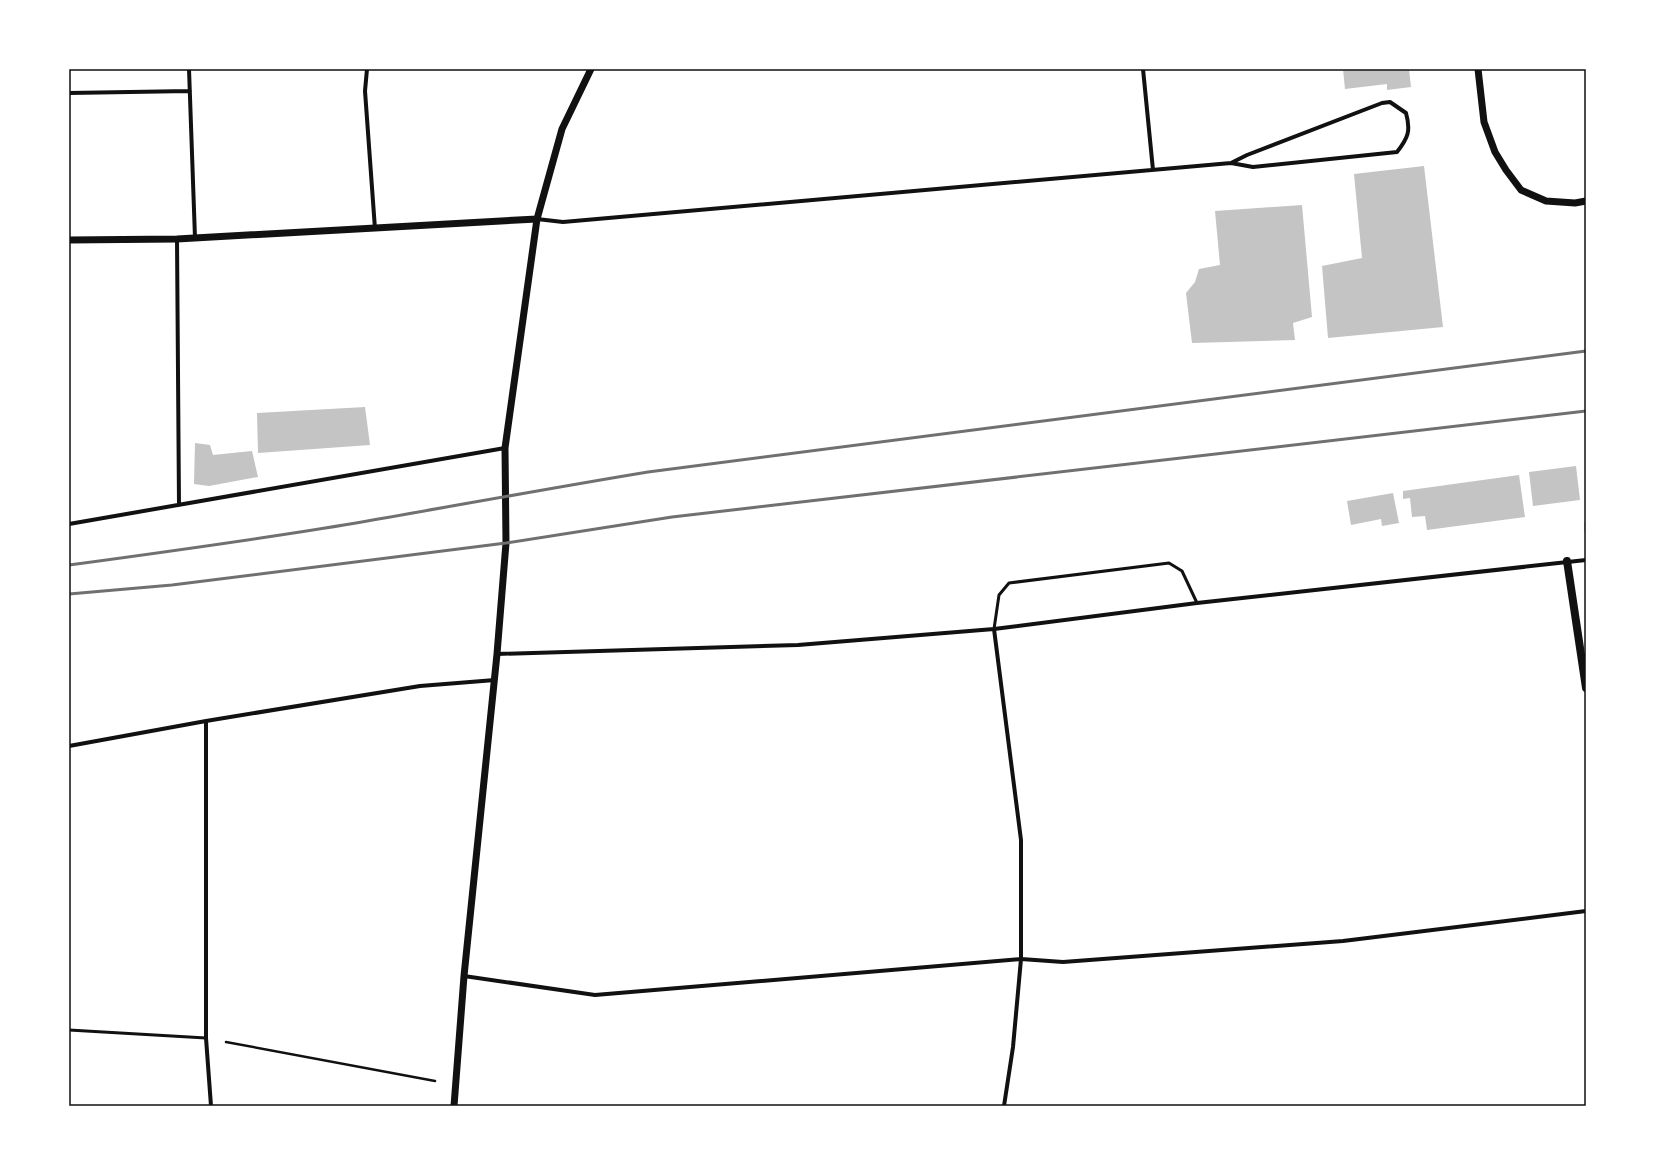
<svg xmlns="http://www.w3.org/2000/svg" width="1655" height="1175" font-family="'Varela Round',sans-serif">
<rect width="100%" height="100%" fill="#fff"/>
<!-- building -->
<path fill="#c4c4c4" d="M 1343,69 L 1409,69 L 1411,87 L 1387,90 L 1387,84 L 1345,89 Z
M 1424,166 L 1443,327 L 1328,338 L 1322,266 L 1362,258 L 1354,174 Z
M 1302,205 L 1312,317 L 1293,323 L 1295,340 L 1192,343 L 1186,293 L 1195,282 L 1199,269 L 1220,265 L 1215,211 Z
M 365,407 L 370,445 L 258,453 L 257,413 Z
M 195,443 L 210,445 L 213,455 L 252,451 L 258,477 L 209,486 L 194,484 Z
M 1576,466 L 1580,500 L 1533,506 L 1529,472 Z
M 1519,475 L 1525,517 L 1427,530 L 1425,516 L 1412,517 L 1410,498 L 1403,499 L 1403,491 Z
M 1393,493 L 1399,523 L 1382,526 L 1381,519 L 1351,525 L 1347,501 Z"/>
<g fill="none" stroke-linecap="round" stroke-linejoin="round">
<!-- path -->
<path stroke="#111" stroke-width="2.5" d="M 1586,522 L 1586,531
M 226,1042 L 435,1081"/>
<!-- service -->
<path stroke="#111" stroke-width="3" d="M 994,629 L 999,595 L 1009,583 L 1169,563 L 1182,571 L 1197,603
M 69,1030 L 206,1038"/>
<!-- minor -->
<path stroke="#111" stroke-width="4" d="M 189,69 L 195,238
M 367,69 L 365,91 L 375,229
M 1143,69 L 1153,170
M 69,93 L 190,91
M 537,219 L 563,222 L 1231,163 L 1253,167 L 1397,152 C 1408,138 1411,131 1406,113 L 1390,102 L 1382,103 L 1247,155 L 1231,163
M 177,239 L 179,505
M 69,524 L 505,448
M 994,629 L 1021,840 L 1021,959 L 1013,1047 L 1004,1106
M 497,654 L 798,645 L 994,629 L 1197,603 L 1586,560
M 206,721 L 206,1038 L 211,1106
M 69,746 L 206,721 L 420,686 L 495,680
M 464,976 L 595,995 L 1021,959 L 1063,962 L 1343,941 L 1586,911"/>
<!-- tertiary -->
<path stroke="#111" stroke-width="7" d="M 1478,69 L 1484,122 L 1495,152 L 1506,170 L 1521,190 L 1546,201 L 1575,203 L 1586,201
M 69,240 L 177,239 L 537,219
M 454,1106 L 464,976 L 497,654 L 506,543 L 505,448 L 537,219 L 562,129 L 591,69"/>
<!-- secondary -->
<path stroke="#111" stroke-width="8" d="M 1567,561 L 1586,688"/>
<!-- rail -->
<path stroke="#707070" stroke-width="3" d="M 69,565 C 165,552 261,539 356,523 C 454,506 551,488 648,472 L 1586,351
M 69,594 L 172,585 L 506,543 L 672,517 L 1586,411"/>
</g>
<!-- border -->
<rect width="1655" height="1175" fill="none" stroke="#ffffff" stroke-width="140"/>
<rect x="70" y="70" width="1515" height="1035" fill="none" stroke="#111" stroke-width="1.5"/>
</svg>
